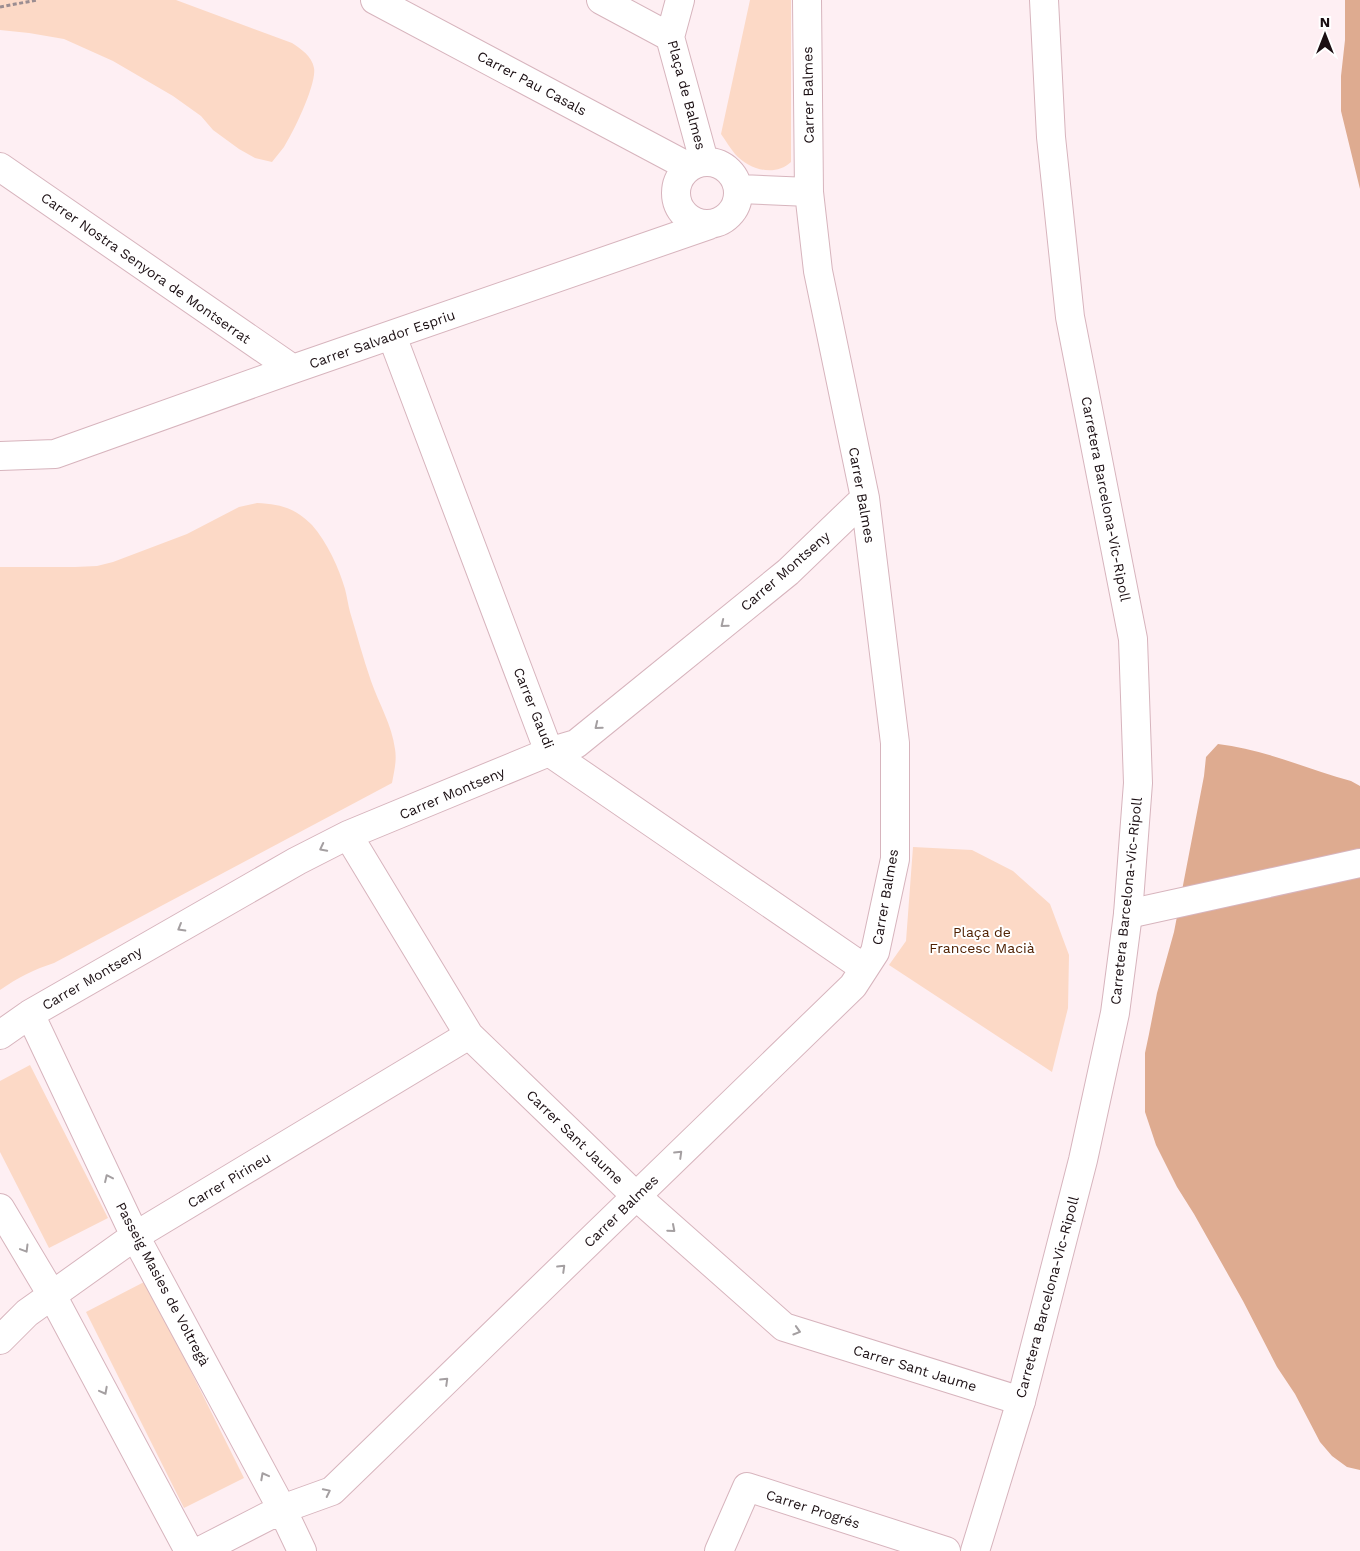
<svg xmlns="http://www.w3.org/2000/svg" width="1360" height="1551" font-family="'Work Sans',sans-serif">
<rect width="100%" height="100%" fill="#feeff3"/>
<!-- green -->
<path fill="#fcd9c6" d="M 0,0 L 176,0 L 292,43 C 301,49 312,56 314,68 C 317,84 293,133 284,147 C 280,152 276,157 272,162 L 255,158 L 239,149 L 213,130 L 201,116 L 173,96 L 113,61 L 64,39 L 29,33 L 0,30 Z
M 750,0 L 791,0 L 791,162 C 775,177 749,170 735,154 C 730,148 726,141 721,134 Z
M 257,503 C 280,504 295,508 312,525 C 327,542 339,568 345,589 C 347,597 348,604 350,612 C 357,635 363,658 371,681 C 379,704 392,725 395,749 C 397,761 394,772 392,783 L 54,963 C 35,969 17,978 0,990 L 0,567 L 75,567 L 97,566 L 113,562 L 187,534 L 239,507 Z
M 913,847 L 972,850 L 1013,871 L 1050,904 L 1069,955 L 1068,1008 L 1052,1072 L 889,965 L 906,941 Z
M 30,1065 L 108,1218 L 49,1248 L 0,1152 L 0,1081 Z
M 146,1281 L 244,1478 L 184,1508 L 86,1312 Z"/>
<!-- forest -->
<path fill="#deab90" d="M 1345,0 L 1360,0 L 1360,189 L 1341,111 L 1341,76 L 1345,40 Z
M 1218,744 C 1263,749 1307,769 1351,781 L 1360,786 L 1360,1470 L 1347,1467 L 1332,1456 L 1320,1442 L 1295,1394 L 1277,1367 L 1243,1301 L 1194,1214 L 1177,1187 L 1156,1145 L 1145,1112 L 1145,1053 L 1149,1034 L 1157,993 L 1174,932 L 1204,776 L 1206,757 Z"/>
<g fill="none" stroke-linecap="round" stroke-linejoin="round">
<defs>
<path id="street" d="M 375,0 L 689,167
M 601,0 L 670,37
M 680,0 L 670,37 L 704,161
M676 193a31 31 0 1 1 62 0a31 31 0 1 1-62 0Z
M 0,167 L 293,369
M 740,189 L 809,192
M 392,336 L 549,752 L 864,968
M 0,456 L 55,454 L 293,369 L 709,225
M 348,835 L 469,1035 L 636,1196 L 784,1327 L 1021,1401
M 1128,914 L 1360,863
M 30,1014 L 135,1236 L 282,1509 L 302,1551
M 0,1035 L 30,1014 L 297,861 L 348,835 L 549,752 L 576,744 L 788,572 L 865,498
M 0,1208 L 52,1295 L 189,1551
M 0,1340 L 27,1313 L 135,1236 L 469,1035
M 200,1551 L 282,1509 L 332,1491 L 853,986 L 875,952 L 895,859 L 895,743 L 865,498 L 818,271 L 809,192 L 807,0
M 719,1551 L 747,1487 L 946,1551"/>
<path id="secondary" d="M 975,1551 L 1021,1401 L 1083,1160 L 1115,1013 L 1128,914 L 1138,783 L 1133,639 L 1070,317 L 1051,137 L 1044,0"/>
</defs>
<!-- street casing -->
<use href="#street" stroke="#d7b4bd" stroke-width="30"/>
<!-- secondary casing -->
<use href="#secondary" stroke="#d7b4bd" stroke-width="30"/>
<!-- path -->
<path stroke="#9b8d91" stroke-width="3" stroke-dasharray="4 2.5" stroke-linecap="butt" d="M 0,7 L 37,0"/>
<!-- street -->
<use href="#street" stroke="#fff" stroke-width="28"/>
<!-- secondary -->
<use href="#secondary" stroke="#fff" stroke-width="28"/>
</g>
<!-- one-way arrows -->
<defs><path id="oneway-chevron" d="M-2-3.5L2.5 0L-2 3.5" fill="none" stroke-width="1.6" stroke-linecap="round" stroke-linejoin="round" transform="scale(1.25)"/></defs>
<g stroke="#a49fa1">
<use href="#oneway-chevron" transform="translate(724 624) rotate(141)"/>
<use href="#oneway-chevron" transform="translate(598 726) rotate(141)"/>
<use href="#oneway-chevron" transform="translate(323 848) rotate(153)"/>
<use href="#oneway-chevron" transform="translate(181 928) rotate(150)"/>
<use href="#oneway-chevron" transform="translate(679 1154) rotate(-44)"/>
<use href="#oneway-chevron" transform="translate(108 1178) rotate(-115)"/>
<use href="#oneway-chevron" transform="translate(672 1229) rotate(41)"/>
<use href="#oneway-chevron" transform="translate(25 1249) rotate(59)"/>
<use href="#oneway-chevron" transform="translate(562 1268) rotate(-44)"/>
<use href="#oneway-chevron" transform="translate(797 1331) rotate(17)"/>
<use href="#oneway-chevron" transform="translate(445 1381) rotate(-44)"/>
<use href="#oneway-chevron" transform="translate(104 1391) rotate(62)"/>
<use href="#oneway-chevron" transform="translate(264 1476) rotate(-118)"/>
<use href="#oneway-chevron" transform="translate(327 1492) rotate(-26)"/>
</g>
<g text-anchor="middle" stroke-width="4" stroke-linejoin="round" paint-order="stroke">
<!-- street labels -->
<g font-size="14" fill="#1b0f13" stroke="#fff">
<text transform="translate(532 83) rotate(28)" y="5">Carrer Pau Casals</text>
<text transform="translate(687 95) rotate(75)" y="5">Plaça de Balmes</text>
<text transform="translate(808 95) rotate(-91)" y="5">Carrer Balmes</text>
<text transform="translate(146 268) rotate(35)" y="5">Carrer Nostra Senyora de Montserrat</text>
<text transform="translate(382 339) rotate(-19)" y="5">Carrer Salvador Espriu</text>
<text transform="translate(862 495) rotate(80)" y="5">Carrer Balmes</text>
<text transform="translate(1106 499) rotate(79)" y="5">Carretera Barcelona-Vic-Ripoll</text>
<text transform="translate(785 571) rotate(-41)" y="5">Carrer Montseny</text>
<text transform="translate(534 708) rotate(68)" y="5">Carrer Gaudi</text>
<text transform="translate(452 793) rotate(-23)" y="5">Carrer Montseny</text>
<text transform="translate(885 897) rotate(-80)" y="5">Carrer Balmes</text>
<text transform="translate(1126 901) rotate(-84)" y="5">Carretera Barcelona-Vic-Ripoll</text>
<text transform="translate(92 978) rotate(-30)" y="5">Carrer Montseny</text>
<text transform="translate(575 1137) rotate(44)" y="5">Carrer Sant Jaume</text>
<text transform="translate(229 1180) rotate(-31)" y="5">Carrer Pirineu</text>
<text transform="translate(621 1211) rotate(-44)" y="5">Carrer Balmes</text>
<text transform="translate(163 1284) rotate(62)" y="5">Passeig Masies de Voltregà</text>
<text transform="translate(1047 1297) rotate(-75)" y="5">Carretera Barcelona-Vic-Ripoll</text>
<text transform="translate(915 1368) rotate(17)" y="5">Carrer Sant Jaume</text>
<text transform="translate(813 1509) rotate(18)" y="5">Carrer Progrés</text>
</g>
<!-- park labels -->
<g font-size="14" fill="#502102" stroke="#fff">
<text x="982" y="937">Plaça de<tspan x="982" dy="16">Francesc Macià</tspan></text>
</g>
</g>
<!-- north arrow -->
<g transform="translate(1325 35)" stroke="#ffffff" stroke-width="4" paint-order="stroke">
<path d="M0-4L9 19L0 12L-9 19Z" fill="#1b0f13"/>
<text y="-8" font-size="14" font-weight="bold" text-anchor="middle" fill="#1b0f13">N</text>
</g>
</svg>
